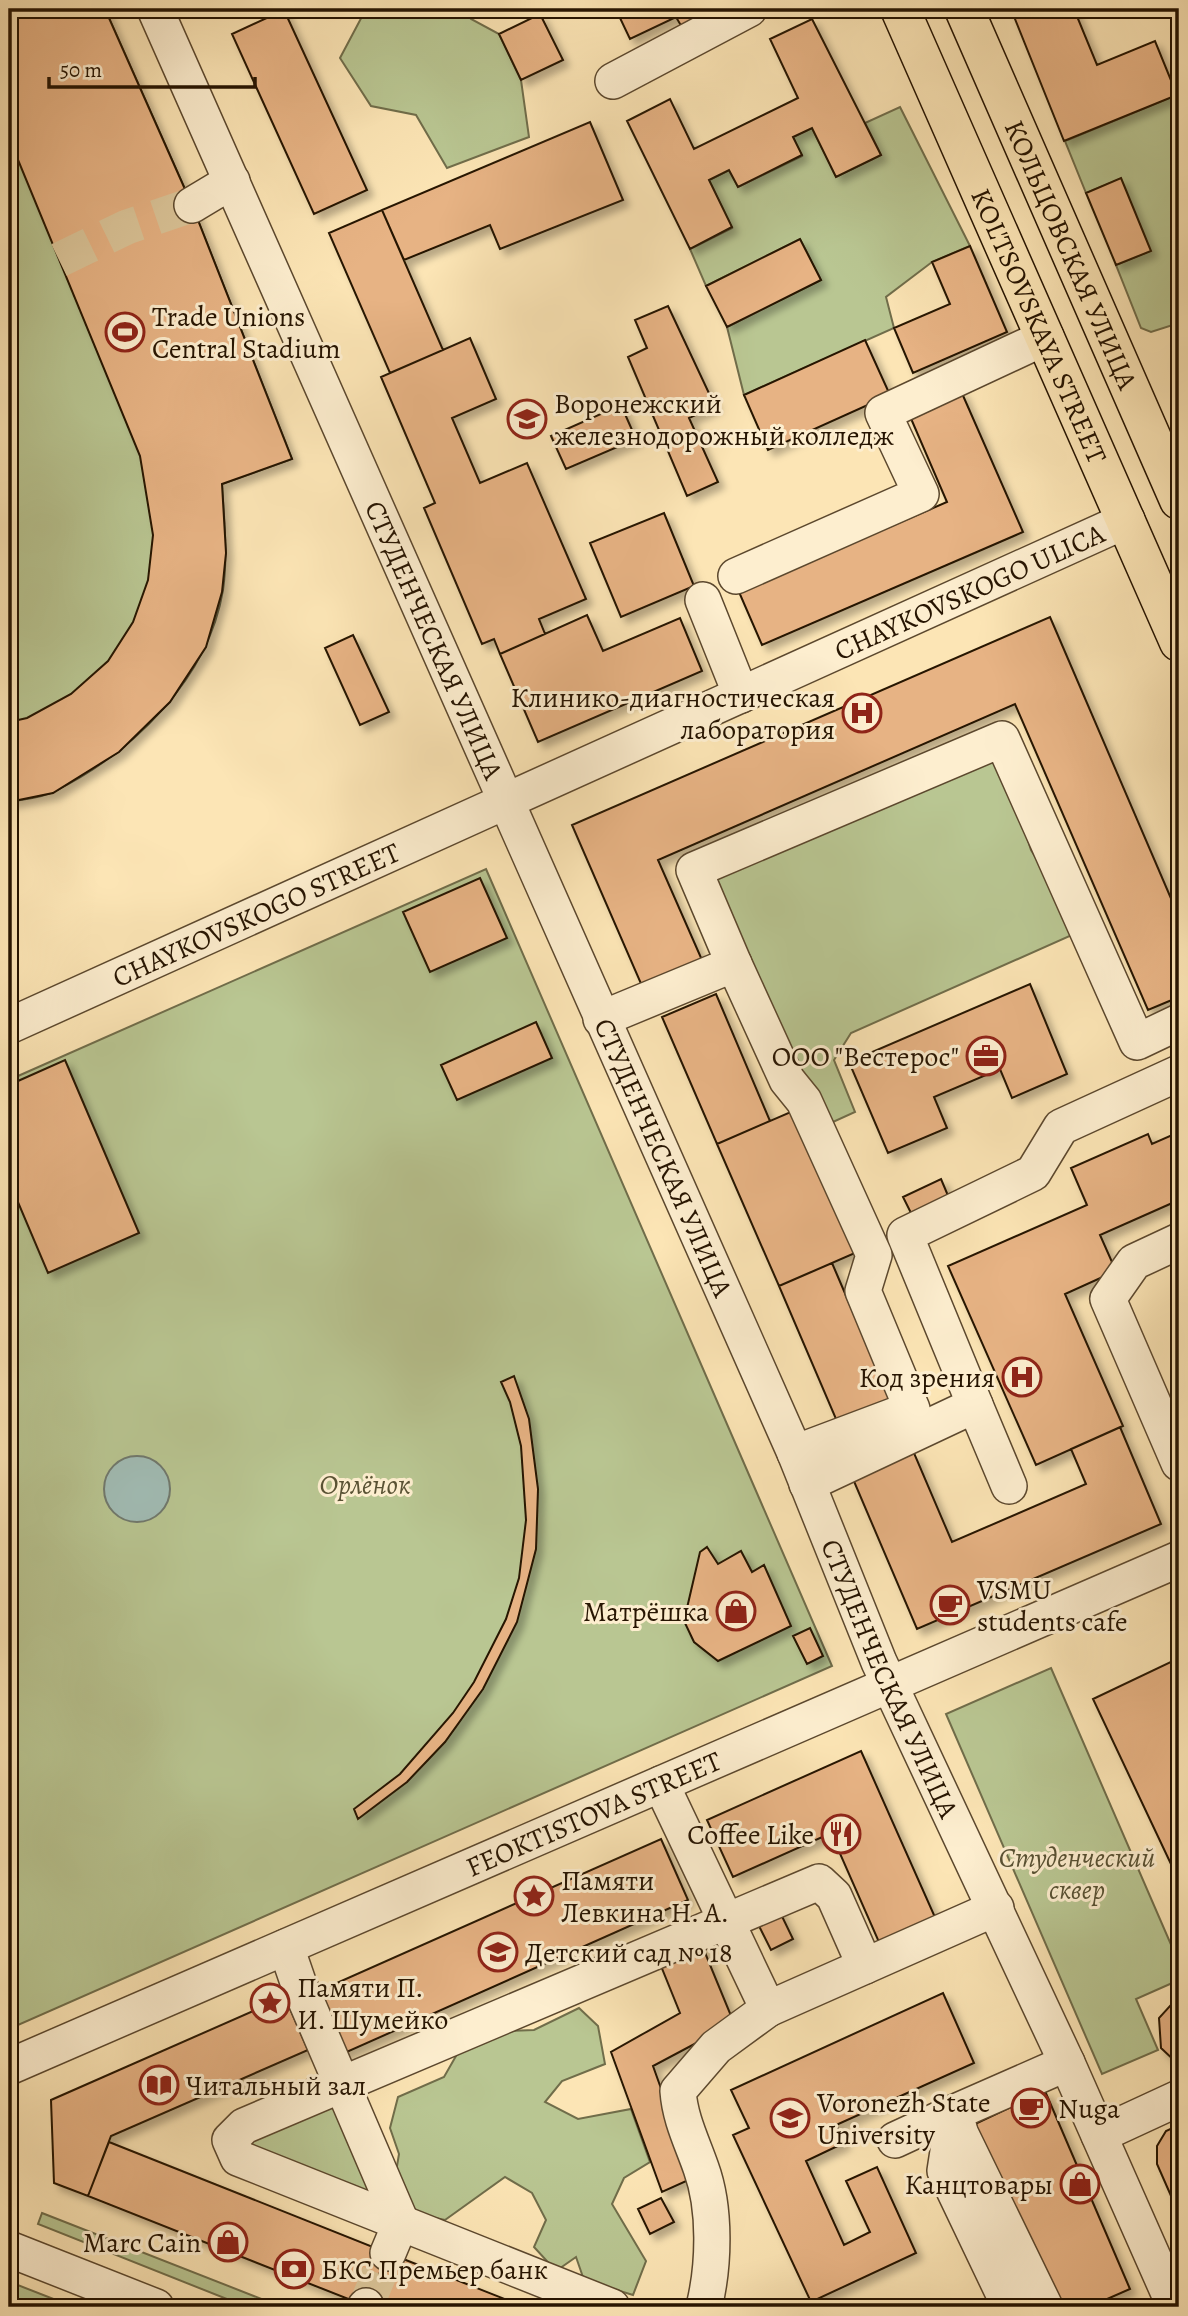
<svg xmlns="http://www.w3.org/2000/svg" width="1188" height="2316" font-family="Alegreya,serif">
<defs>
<filter id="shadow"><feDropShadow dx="6" dy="6" stdDeviation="3.5" flood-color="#0004"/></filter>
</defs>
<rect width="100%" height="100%" fill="#fce5b5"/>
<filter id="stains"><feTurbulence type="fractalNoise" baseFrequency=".00286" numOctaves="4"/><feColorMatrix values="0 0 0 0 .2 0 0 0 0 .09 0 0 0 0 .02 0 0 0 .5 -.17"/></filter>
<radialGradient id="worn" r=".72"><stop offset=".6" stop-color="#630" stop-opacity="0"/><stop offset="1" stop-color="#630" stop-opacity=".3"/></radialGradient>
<!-- green -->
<path fill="#b9c692" stroke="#706d4a" stroke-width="2" d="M 9,9 L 105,9 L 192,205 L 292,459 L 222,484 C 224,519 228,555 223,590 C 208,679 133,752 55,791 C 42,798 23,799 9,802 Z
M 366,9 L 462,9 L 471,19 L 499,34 L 521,80 L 529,137 L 447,168 L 416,115 L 371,106 L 340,58 Z
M 1179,94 L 1179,323 L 1151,332 L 1141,328 L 1116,265 L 1150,251 L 1120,179 L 1086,193 L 1065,141 Z
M 900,107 L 970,246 L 932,262 L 886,297 L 894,328 L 744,395 L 727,327 L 821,280 L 800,239 L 706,286 L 690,249 L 732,228 L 709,180 L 729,170 L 738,187 L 802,156 L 793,137 L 812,128 L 836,177 L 881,155 L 865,123 Z
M 1002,758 L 1031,850 L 1061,897 L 1072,935 L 851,1033 L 834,1060 L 855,1112 L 833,1122 L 795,1068 L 705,875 Z
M 486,869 L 832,1666 L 9,2029 L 9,1080 Z
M 1051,1668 L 1179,1963 L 1179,1980 L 1136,1999 L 1158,2050 L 1102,2074 L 946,1714 Z
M 579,2008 L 598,2026 L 605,2064 L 562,2081 L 545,2102 L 578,2119 L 631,2109 L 650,2162 L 624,2178 L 612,2204 L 646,2261 L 633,2295 L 584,2280 L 576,2257 L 556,2271 L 534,2247 L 546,2220 L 532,2193 L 505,2177 L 445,2220 L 407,2212 L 394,2184 L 399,2154 L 390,2128 L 398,2097 L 444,2077 L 460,2049 L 487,2032 L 534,2030 Z
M 338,2095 L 376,2196 L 249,2151 L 250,2130 Z
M 42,2213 L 282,2307 L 247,2307 L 38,2224 Z
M 10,2282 L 74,2307 L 27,2307 L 9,2300 Z"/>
<!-- water -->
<path fill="#a1bdb6" stroke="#70796e" stroke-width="2" d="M104 1489a33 33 0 1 1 66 0a33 33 0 1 1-66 0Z"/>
<!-- building -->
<path fill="#e7b384" stroke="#261401" stroke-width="2" filter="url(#shadow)" d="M 9,9 L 105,9 L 192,205 L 292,459 L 222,484 L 226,553 L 222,592 L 206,647 L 170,702 L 119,752 L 53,793 L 9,802 L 9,722 L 27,718 L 71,694 L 108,661 L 133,622 L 148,580 L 153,535 L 140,456 L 9,138 Z
M 640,9 L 718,9 L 683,29 L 676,17 L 630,39 L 620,18 Z
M 1011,9 L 1074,9 L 1097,65 L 1155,41 L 1177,95 L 1064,141 Z
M 284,10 L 367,190 L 314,214 L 232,34 Z
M 540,14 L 563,60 L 521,80 L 499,34 Z
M 812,19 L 881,155 L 836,177 L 812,128 L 793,137 L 802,155 L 738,187 L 729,170 L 709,180 L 732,227 L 690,249 L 627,121 L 670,99 L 694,149 L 798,98 L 770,39 Z
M 590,122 L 623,200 L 500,249 L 490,225 L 404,260 L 382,210 Z
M 1121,178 L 1151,251 L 1116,265 L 1086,193 Z
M 382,210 L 443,350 L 390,373 L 329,233 Z
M 800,239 L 821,280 L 727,327 L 706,286 Z
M 970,246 L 1007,332 L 913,373 L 894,328 L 950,304 L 932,262 Z
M 668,306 L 715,406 L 689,418 L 718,482 L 687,496 L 628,357 L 647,348 L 635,320 Z
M 470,338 L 496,399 L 452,418 L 480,483 L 527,463 L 586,599 L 539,619 L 545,634 L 500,654 L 494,639 L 482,644 L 424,508 L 435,503 L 381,377 Z
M 865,340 L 890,395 L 768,450 L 744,395 Z
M 961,391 L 1023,532 L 762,645 L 739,592 L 947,502 L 909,414 Z
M 621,405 L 636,439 L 566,469 L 551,436 Z
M 664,513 L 694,586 L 621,617 L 590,543 Z
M 587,615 L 603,651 L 680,618 L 702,671 L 538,742 L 500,654 Z
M 1050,617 L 1179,917 L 1179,997 L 1148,1010 L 1015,704 L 658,860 L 702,960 L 642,986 L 572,825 Z
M 353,635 L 389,712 L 360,725 L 325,648 Z
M 480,878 L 507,938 L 430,972 L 403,912 Z
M 1030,984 L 1067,1074 L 1012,1098 L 1000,1069 L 934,1097 L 947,1128 L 888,1153 L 849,1062 Z
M 716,994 L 770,1121 L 717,1144 L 662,1017 Z
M 536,1022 L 552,1058 L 457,1100 L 441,1065 Z
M 65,1060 L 139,1233 L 48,1273 L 9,1181 L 9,1085 Z
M 793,1111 L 855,1253 L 779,1286 L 717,1144 Z
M 1179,1132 L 1179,1200 L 1100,1235 L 1116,1271 L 1065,1294 L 1123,1426 L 1036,1465 L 948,1266 L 1087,1205 L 1071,1168 L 1148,1134 L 1152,1144 Z
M 941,1179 L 949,1198 L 912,1215 L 903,1197 Z
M 832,1263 L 892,1403 L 839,1426 L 779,1286 Z
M 514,1376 L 529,1419 L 538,1489 L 536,1549 L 517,1622 L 483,1689 L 445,1742 L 407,1782 L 358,1819 L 354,1809 L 400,1774 L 453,1713 L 474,1682 L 506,1619 L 519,1578 L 526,1520 L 521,1446 L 510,1402 L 501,1382 Z
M 1120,1427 L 1161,1524 L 917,1629 L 853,1479 L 914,1453 L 952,1542 L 1086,1484 L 1071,1449 Z
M 707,1547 L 718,1564 L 741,1551 L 752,1572 L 764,1565 L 791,1626 L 718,1661 L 694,1642 L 684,1621 L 700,1552 Z
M 810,1628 L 823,1656 L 807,1664 L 793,1636 Z
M 1179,1658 L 1179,1881 L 1093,1699 Z
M 861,1751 L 938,1924 L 882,1949 L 831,1833 L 733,1877 L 707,1820 Z
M 661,1839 L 688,1900 L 340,2055 L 312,1994 Z
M 777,1906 L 793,1939 L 771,1950 L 754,1916 Z
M 701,1943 L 734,2023 L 653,2066 L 693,2178 L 662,2192 L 611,2052 L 680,2013 L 659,1961 Z
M 943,1993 L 974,2063 L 836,2125 L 844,2143 L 806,2161 L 844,2245 L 870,2232 L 846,2181 L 877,2167 L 916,2253 L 811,2302 L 733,2135 L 749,2128 L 731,2090 Z
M 1179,1996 L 1179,2065 L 1161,2048 L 1159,2018 Z
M 285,1997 L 308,2050 L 111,2136 L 88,2196 L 54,2183 L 51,2100 Z
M 1045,2091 L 1130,2289 L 1089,2307 L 1064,2307 L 975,2124 Z
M 1179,2125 L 1179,2214 L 1157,2164 L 1157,2146 L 1166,2131 Z
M 109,2142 L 388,2253 L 366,2306 L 88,2196 Z
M 661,2198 L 674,2222 L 650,2234 L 638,2209 Z
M 388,2253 L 525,2307 L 366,2306 Z"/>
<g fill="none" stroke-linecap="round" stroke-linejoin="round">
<!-- minor-tunnel -->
<path stroke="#dcc69a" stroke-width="35" stroke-dasharray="35 18" stroke-linecap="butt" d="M 59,260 L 127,227 L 192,205
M 366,2306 L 388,2253"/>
<defs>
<g id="minor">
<path id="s1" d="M 155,9 L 795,1453 L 879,1662 L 1067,2063 L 1175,2307"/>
<path d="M 613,81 L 749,9"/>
<path d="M 192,205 L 232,181"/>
<path d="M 736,576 L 921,494 L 883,413 L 1046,337"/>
<path d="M 703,600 L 741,695"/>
<path d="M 734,964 L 787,1080 L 804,1101 L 874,1255 L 863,1291 L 912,1409 L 795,1453"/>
<path d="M 601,1019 L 734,964 L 694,870 L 1002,739 L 1137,1042 L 1179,1022"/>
<path id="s2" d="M 9,1026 L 1127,520"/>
<path d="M 1179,1241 L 1134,1262 L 1108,1299 L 1179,1463"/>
<path d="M 975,1405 L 1009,1486"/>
<path d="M 807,1484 L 975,1405 L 905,1235 L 1033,1173 L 1061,1127 L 1179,1073"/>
<path d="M 661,1784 L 768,2009 L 996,1908"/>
<path d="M 286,1947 L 298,1982 L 401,2222 L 388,2253"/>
<path id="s3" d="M 9,2067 L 1179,1559"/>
<path d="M 959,2128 L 949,2145 L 945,2171 L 1010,2307"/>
<path d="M 1099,2135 L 1179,2098"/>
<path d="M 895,2140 L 951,2114"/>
<path d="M 9,2249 L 156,2307"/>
<path d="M 365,2307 L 366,2306"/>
<path d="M 612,2307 L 238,2158 L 230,2140 L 244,2126 L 819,1882 L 834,1896 L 865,1966"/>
<path d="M 704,2307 C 714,2266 716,2209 701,2168 C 692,2142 680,2119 678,2091 L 716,2047 L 768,2009"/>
<path d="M 1045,2307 L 951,2114 L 1067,2063"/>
</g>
<g id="major">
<path id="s4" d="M 900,9 L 1179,642"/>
<path id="s5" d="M 964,9 L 1179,500"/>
</g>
</defs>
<!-- minor casing -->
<use href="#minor" stroke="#5c482e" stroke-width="38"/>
<!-- major casing -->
<use href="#major" stroke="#261401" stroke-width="41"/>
<!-- minor -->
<use href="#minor" stroke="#fdeecf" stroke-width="35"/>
<!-- major -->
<use href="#major" stroke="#fce5b5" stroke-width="38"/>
</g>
<!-- icons -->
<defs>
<symbol id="stadium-ring" viewBox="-11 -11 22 22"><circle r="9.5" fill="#fdeecf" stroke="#8f2418" stroke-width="1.5"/><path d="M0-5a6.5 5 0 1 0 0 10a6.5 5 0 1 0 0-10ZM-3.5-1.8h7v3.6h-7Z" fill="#8f2418"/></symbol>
<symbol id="university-ring" viewBox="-11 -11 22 22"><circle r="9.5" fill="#fdeecf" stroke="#8f2418" stroke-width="1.5"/><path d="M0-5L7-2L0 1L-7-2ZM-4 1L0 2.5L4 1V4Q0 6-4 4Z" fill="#8f2418"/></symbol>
<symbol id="hospital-ring" viewBox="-11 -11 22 22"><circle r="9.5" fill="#fdeecf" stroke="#8f2418" stroke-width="1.5"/><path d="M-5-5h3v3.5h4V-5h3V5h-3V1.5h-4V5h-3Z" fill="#8f2418"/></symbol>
<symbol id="office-ring" viewBox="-11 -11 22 22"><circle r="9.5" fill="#fdeecf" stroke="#8f2418" stroke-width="1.5"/><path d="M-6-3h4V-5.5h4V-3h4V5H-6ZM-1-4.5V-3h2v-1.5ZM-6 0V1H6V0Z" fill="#8f2418"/></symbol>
<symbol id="cafe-ring" viewBox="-11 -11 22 22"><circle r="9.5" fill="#fdeecf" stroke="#8f2418" stroke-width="1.5"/><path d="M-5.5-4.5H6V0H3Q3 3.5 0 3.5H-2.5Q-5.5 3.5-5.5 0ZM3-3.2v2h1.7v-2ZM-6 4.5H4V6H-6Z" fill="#8f2418"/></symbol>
<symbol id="shop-ring" viewBox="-11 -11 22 22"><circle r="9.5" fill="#fdeecf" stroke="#8f2418" stroke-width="1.5"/><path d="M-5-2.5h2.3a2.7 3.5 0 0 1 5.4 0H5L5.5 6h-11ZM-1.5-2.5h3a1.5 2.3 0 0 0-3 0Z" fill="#8f2418"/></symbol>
<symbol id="restaurant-ring" viewBox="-11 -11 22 22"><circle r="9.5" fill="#fdeecf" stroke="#8f2418" stroke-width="1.5"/><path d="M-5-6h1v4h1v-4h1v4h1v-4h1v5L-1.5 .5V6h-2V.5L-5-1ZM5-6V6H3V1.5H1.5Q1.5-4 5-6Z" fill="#8f2418"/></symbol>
<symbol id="sight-ring" viewBox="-11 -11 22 22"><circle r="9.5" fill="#fdeecf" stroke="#8f2418" stroke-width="1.5"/><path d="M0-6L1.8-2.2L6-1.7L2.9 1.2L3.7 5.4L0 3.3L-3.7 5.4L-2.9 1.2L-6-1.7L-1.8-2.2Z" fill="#8f2418"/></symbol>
<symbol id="school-ring" viewBox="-11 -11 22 22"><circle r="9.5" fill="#fdeecf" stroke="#8f2418" stroke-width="1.5"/><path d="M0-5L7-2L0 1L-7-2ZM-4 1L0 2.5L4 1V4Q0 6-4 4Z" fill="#8f2418"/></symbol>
<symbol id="library-ring" viewBox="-11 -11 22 22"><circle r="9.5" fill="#fdeecf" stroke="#8f2418" stroke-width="1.5"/><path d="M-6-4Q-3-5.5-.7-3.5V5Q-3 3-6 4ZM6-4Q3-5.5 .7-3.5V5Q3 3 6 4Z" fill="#8f2418"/></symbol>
<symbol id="bank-ring" viewBox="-11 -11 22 22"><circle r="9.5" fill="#fdeecf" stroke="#8f2418" stroke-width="1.5"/><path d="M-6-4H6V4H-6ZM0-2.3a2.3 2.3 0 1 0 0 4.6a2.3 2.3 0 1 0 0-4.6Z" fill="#8f2418"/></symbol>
</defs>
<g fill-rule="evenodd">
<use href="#stadium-ring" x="103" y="310" width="44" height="44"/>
<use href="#university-ring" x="505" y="397" width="44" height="44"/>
<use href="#hospital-ring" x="840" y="691" width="44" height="44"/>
<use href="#office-ring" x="964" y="1034" width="44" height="44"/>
<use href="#hospital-ring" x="1000" y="1355" width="44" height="44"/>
<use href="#cafe-ring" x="928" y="1583" width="44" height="44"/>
<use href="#shop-ring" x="714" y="1589" width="44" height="44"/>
<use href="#restaurant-ring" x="819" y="1812" width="44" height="44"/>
<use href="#sight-ring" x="512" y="1874" width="44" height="44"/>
<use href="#school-ring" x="476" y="1930" width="44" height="44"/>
<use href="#sight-ring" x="248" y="1981" width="44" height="44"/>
<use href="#library-ring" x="137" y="2063" width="44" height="44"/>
<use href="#cafe-ring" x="1009" y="2086" width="44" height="44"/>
<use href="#university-ring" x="768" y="2096" width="44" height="44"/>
<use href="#shop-ring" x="1058" y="2162" width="44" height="44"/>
<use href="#shop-ring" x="206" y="2220" width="44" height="44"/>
<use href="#bank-ring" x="272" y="2247" width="44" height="44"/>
</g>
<g text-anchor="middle" stroke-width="6" stroke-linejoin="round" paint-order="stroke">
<!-- street labels -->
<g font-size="28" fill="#261401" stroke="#fdeecf">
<text dy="10" stroke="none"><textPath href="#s5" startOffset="268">КОЛЬЦОВСКАЯ УЛИЦА</textPath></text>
<text dy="10" stroke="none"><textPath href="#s4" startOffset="346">KOL'TSOVSKAYA STREET</textPath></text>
<text dy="10" stroke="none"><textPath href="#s2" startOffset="1054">CHAYKOVSKOGO ULICA</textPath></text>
<text dy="10" stroke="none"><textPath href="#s1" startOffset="690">СТУДЕНЧЕСКАЯ УЛИЦА</textPath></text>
<text dy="10" stroke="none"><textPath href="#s2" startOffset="271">CHAYKOVSKOGO STREET</textPath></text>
<text dy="10" stroke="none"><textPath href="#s1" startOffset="1256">СТУДЕНЧЕСКАЯ УЛИЦА</textPath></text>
<text dy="10" stroke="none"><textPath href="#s1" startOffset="1824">СТУДЕНЧЕСКАЯ УЛИЦА</textPath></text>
<text dy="10" stroke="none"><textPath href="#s3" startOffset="637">FEOKTISTOVA STREET</textPath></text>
</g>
<!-- poi labels -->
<g font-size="28" fill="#261401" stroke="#fdeecf" text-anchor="start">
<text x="152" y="326">Trade Unions<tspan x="152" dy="32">Central Stadium</tspan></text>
<text x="554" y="413">Воронежский<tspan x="554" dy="32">железнодорожный колледж</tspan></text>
<text x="835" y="707" text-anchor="end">Клинико-диагностическая<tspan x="835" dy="32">лаборатория</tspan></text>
<text x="959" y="1066" text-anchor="end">ООО "Вестерос"</text>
<text x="995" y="1387" text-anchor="end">Код зрения</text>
<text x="977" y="1599">VSMU<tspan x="977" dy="32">students cafe</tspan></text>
<text x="709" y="1621" text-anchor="end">Матрёшка</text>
<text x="814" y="1844" text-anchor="end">Coffee Like</text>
<text x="561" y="1890">Памяти<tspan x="561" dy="32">Левкина Н. А.</tspan></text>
<text x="525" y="1962">Детский сад № 18</text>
<text x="297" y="1997">Памяти П.<tspan x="297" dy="32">И. Шумейко</tspan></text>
<text x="186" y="2095">Читальный зал</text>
<text x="817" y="2112">Voronezh State<tspan x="817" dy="32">University</tspan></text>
<text x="1058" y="2118">Nuga</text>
<text x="1053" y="2194" text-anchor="end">Канцтовары</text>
<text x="201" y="2252" text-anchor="end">Marc Cain</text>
<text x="321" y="2279">БКС Премьер банк</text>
</g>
<!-- park labels -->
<g font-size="28" font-style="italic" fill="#595234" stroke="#fdeecf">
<text x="365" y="1494">Орлёнок</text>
<text x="1077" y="1867">Студенческий<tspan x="1077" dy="32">сквер</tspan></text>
</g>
</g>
<!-- margin -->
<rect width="1188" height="2316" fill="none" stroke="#fce5b5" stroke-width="35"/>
<rect x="10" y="10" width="1167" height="2295" fill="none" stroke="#261401" stroke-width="3.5"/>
<rect x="18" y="18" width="1153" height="2281" fill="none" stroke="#261401" stroke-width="2"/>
<!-- scale -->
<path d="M49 77v10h206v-10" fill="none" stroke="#261401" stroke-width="3.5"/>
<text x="60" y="77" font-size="21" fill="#261401" stroke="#fdeecf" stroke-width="5" paint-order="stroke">50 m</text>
<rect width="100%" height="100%" filter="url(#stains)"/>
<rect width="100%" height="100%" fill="url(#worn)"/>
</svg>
